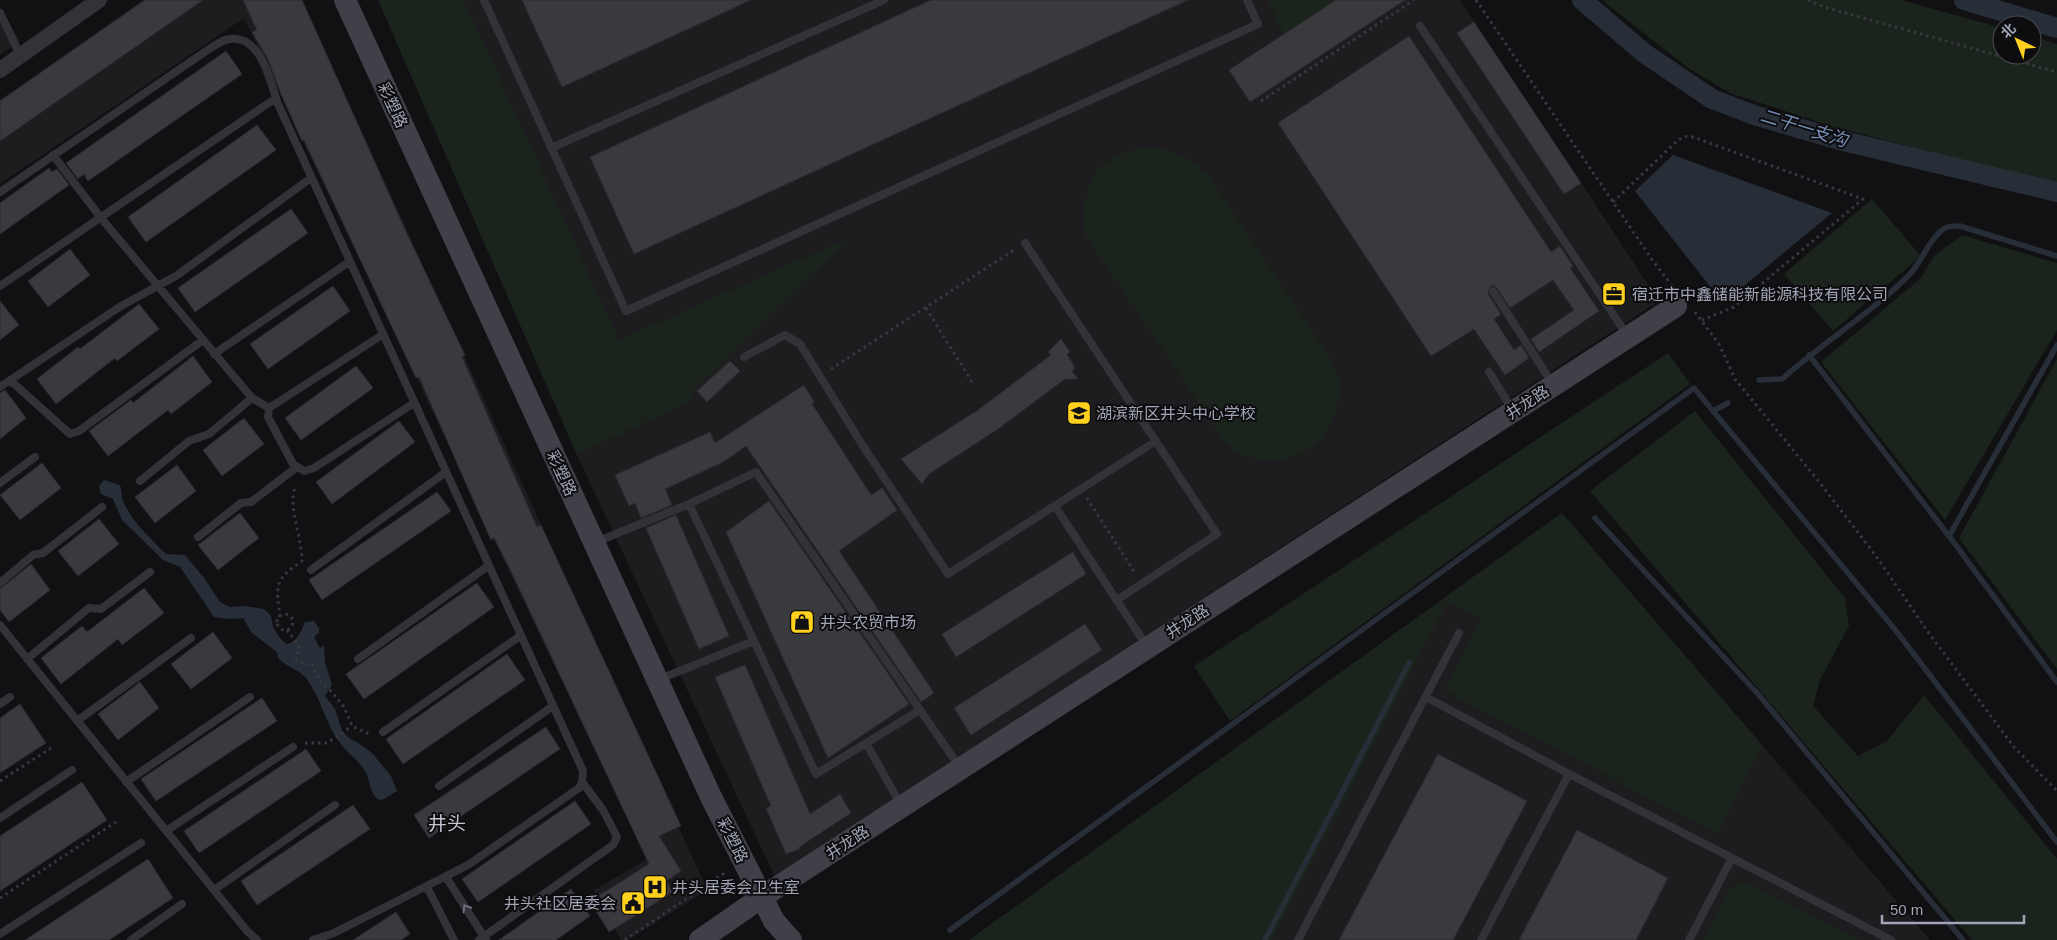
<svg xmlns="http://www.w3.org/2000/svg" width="2057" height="940" font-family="Helvetica,'Noto Sans SC',sans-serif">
<rect width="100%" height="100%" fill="#111113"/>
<!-- built -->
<path fill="#1d1d20" d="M 143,0 L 302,0 L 705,885 L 700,895 L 627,940 L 621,940 L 594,890 L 647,859 L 244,18 L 0,184 L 0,100 Z
M 378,0 L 1460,0 L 1659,301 L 775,877 L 577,455 Z
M 0,7 L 20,41 L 0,55 Z
M 1562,513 L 1930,940 L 969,940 Z"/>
<!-- green -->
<path fill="#1b231d" d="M 378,0 L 464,0 L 619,340 L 852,236 L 691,392 L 695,398 L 577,455 Z
M 1268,0 L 1336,0 L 1284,35 Z
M 1602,0 L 1901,0 L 2002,28 L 2002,55 L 2032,55 L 2032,37 L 2057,44 L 2057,185 L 1831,126 L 1730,93 L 1688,68 Z
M 1144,146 C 1175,151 1184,154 1208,174 L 1328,354 C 1331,361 1337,370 1338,378 C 1342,403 1331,433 1311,448 C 1295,461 1259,463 1240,454 C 1235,452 1230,446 1225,442 L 1085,235 C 1082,218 1085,190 1094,175 C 1105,159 1127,152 1144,146 Z
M 1872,199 L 1921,256 L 1833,331 L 1784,274 Z
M 1962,235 L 2057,263 L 2057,330 L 1945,520 L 1821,362 L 1921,278 L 1934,256 Z
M 1668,353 L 1690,384 L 1230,721 L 1194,666 Z
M 2057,359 L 2057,669 L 1959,538 Z
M 1695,411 L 1845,598 L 1849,626 L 1820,680 L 1813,706 L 1858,756 L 1886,742 L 1924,695 L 2057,859 L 2057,940 L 1972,940 L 1590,491 Z
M 1562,513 L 1763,746 L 1718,834 L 1444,690 L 1482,619 L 1448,601 L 1272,940 L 969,940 Z
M 1741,881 L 1747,882 L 1859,940 L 1703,940 L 1727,892 Z"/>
<!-- water -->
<path fill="#272e38" d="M 1673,155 L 1832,213 L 1723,303 L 1635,191 Z
M 104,480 L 120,485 C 122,490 121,496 123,501 C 132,522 150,538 166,554 L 185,555 L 205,579 L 220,602 L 230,607 L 245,606 L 264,609 L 271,616 L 273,627 L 279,637 L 286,644 C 297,643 301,631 305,622 L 314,621 L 319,628 L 319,633 L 314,637 L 320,648 L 324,645 L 325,662 L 332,685 L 325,696 L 335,709 L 342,731 L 350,739 L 357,742 L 372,753 L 391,776 L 397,791 L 384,799 L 379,800 C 370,794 370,781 366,773 C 359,760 348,754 340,743 C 326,725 321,698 306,678 C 301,671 285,666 278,658 L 277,652 L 252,633 L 243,618 L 230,619 L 214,617 L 180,567 L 163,560 L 122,520 L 113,499 L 101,494 L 99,486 Z"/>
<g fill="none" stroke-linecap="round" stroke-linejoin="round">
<!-- stream -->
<path stroke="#272e38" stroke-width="5.5" d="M 1809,355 L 1949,536 L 2057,682
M 1759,380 L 1782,379 C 1822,343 1869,315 1908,276 C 1921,264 1930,237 1945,228 C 1949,226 1956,226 1960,226 L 2057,256
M 1713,411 L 1728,403
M 1595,518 L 1758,694 L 1963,940
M 1949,536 L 2057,345
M 950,930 L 1694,388 L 1897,632 L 2057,842
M 1265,940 L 1409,663"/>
<!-- canal -->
<path stroke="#272e38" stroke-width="20" d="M 1582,0 L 1644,53 L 1712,99 L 1754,115 L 1843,141 L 2057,192
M 1964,0 L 2057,28"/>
</g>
<!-- building -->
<path fill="#39393e" stroke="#2c2b2f" d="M 145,0 L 203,0 L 0,141 L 0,101 Z
M 243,0 L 302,0 L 407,234 L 465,355 L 462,357 L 537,527 L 541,525 L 681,826 L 659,836 L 681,871 L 666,881 L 673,892 L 609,932 L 590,901 L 649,864 L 511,571 L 494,538 L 491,540 L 419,377 L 416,378 L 304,140 L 302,141 L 281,94 L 268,59 L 252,32 L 257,30 Z
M 522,0 L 751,0 L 562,87 Z
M 931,0 L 1188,0 L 634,254 L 590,157 Z
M 1336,0 L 1405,0 L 1250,102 L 1229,70 Z
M 1474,22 L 1581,183 L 1564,194 L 1457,33 Z
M 1409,36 L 1551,252 L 1560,246 L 1573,266 L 1570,268 L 1599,311 L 1539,352 L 1531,339 L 1574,310 L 1553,280 L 1510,308 L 1497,288 L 1493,285 L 1490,287 L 1488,294 L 1501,314 L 1494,319 L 1514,350 L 1521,345 L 1529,358 L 1505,375 L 1474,329 L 1431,356 L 1278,123 Z
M 226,51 L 242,74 L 88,181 L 84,174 L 78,179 L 66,163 Z
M 257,125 L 276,150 L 146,242 L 128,217 Z
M 49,168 L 52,172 L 57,169 L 69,185 L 0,234 L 0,203 Z
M 291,209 L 308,233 L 195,312 L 178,288 Z
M 70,249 L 90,275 L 48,307 L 28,281 Z
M 333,286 L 350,311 L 268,369 L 250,344 Z
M 0,301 L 19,325 L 0,340 Z
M 139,304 L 159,329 L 117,361 L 115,358 L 56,404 L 37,379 L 78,347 L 80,349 Z
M 1061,339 L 1070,352 L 1067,354 L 1075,368 L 1072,371 L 1078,379 L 1065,379 L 998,429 L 929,474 L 922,484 L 901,459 L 978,410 L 1051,355 L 1048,352 Z
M 193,356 L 212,382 L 171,414 L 168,410 L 108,456 L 89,431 L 131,400 L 133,403 Z
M 730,361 L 740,371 L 707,402 L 697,391 Z
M 356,366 L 373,388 L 301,440 L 285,418 Z
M 804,385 L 814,402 L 812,404 L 871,495 L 882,488 L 897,510 L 839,551 L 934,693 L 921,702 L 746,446 L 723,462 L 665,489 L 672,505 L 641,518 L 635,503 L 629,506 L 615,475 L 710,432 L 715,443 Z
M 5,390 L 26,418 L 0,439 L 0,393 Z
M 244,418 L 264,444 L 222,476 L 203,450 Z
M 399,421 L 415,442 L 332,504 L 316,482 Z
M 42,463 L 61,488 L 20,520 L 0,495 Z
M 177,465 L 196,491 L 155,523 L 135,497 Z
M 437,492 L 451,511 L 322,600 L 309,580 Z
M 769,501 L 909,704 L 828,758 L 726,532 Z
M 240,513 L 259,538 L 218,570 L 198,545 Z
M 676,515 L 729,636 L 699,649 L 646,528 Z
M 99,519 L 119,544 L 78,576 L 58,551 Z
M 1073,552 L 1086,574 L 956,657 L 942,634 Z
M 31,564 L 50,590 L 9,622 L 0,610 L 0,589 Z
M 477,583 L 494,607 L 364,699 L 346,674 Z
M 144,588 L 164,613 L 122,645 L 118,639 L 61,684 L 41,658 L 82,626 L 87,632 Z
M 1085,624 L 1102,650 L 971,735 L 954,708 Z
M 213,632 L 232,658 L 191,689 L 171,664 Z
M 507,654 L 525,680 L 403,764 L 386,739 Z
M 745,665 L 810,814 L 840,794 L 851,813 L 799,847 L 800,849 L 786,854 L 766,808 L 771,806 L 715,677 Z
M 140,682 L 159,708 L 118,740 L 98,714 Z
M 262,698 L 277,721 L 156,801 L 141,779 Z
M 20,704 L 46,743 L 0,773 L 0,718 Z
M 546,727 L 560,749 L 429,838 L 414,815 Z
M 306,749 L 321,771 L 199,853 L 184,831 Z
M 1438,754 L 1527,801 L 1453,940 L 1339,940 Z
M 82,782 L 107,820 L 0,891 L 0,836 Z
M 575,801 L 591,824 L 478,902 L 462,879 Z
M 353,805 L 370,829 L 257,905 L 241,881 Z
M 1577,830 L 1668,878 L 1636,940 L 1519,940 Z
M 148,859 L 173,898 L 109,940 L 25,940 Z
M 571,889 L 590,916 L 556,940 L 499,940 Z
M 396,912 L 410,934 L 401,940 L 353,940 Z"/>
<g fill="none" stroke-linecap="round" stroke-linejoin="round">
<!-- path -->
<path stroke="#38393f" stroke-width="3" stroke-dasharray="2.5 4" stroke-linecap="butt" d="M 1476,0 L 1653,261 L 1673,287
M 1808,0 L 1824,7 L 2057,72
M 1261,101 L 1414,0
M 1613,202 L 1677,141 L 1683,137 L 1690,136 L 1863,199 L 1734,307 L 1702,320
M 926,308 L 972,382
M 1695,312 L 1719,344 L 1735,379 L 1820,483 L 1876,556 L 1928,632 L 2014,747 L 2057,791
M 831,369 L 1014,250
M 1087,498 L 1135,573
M277 622a8 8 0 1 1 16 0a8 8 0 1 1-16 0Z
M 280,617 C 276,585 274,580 302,561 C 302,536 288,510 295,487
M 287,630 L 299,646 L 296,659 L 306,665 L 312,663 L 319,681 L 332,692 L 344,707 L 352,726 L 371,735
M 305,743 L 327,743 L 352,726
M 0,781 L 51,748
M 0,898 L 116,822
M 625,940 L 726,872"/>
<!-- lane -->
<path stroke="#323238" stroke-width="8" d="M 484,0 L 626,311 L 1258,24 L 1247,0
M 0,13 L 20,55
M 1420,26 L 1627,335
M 551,148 L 884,0
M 53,155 L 101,218 L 252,398 L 269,408
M 0,192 L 212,47 C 217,44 223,40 229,39 C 261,34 270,81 278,104 L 583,771 L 582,782 L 579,788 L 468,865 L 334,933 L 313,940
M 1025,243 L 1217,534 L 1117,600
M 0,286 L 276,98
M 1493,291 L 1552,383
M 382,335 L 269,408 L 268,417 L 293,464 L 304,471 L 314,468 L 414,403
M 214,354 L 349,262
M 744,357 L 785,335 L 800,344 L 863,446 L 948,574 L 1156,441
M 1489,372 L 1512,409
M 11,381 L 70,434 L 79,431 L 203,340
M 0,387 L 121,306 L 176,276 L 311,178
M 140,481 L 189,441 L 209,434 L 252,398
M 0,483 L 35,457
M 1055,506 L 1146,645
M 198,537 L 241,503 L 251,502 L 297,467
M 596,542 L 689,504
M 311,570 L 446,472
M 0,583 L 33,555 L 43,553 L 102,507
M 0,625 L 247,931 L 257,940
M 27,659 L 89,608 L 101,609 L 150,572
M 358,659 L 488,566
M 660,679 L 754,641 L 816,774 L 920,710 L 756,472 L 689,504 L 754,641
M 1426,697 L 1569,774 L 1891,940
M 0,704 L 10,697
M 920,710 L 959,766
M 77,721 L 191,638
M 383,732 L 520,636
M 866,743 L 901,805
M 126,782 L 250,697
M 439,786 L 553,706
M 0,818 L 72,770
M 166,831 L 293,747
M 446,877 L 486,940
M 427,887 L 454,940
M 214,890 L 335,805
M 0,934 L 141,843
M 131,940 L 182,904
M 479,940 L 613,845 L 617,837 L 603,810 L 582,782
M 1298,940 L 1459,633
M 1481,940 L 1569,774
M 1689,940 L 1732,858"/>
<!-- street -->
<path stroke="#323238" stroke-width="16" d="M 0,70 L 99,0"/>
<!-- secondary -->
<path stroke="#404148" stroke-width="22" d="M 345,0 L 711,797 L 774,921 L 791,940
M 700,940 L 762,897 L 1676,306"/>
</g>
<!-- one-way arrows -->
<defs><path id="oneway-chevron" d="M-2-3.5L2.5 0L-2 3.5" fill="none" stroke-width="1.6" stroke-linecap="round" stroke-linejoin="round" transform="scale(1.25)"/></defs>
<use stroke="#6f717d" href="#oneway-chevron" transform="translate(466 908) rotate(-122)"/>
<!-- icons -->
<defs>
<symbol id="office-square" viewBox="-11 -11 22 22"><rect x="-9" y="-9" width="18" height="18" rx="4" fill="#ffd01d" stroke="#0d0c0e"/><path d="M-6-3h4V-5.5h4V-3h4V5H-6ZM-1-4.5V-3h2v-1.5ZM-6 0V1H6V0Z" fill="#111"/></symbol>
<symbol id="school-square" viewBox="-11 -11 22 22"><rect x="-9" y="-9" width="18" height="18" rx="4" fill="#ffd01d" stroke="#0d0c0e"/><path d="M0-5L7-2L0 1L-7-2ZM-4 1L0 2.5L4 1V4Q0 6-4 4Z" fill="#111"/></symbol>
<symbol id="shop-square" viewBox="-11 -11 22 22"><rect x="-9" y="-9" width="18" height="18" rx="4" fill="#ffd01d" stroke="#0d0c0e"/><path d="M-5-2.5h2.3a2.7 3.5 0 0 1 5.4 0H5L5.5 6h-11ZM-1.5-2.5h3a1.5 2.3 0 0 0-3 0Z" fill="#111"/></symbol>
<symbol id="hospital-square" viewBox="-11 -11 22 22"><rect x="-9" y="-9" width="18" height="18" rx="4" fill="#ffd01d" stroke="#0d0c0e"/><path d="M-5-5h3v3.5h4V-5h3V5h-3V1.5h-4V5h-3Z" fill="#111"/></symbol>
<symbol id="civic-square" viewBox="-11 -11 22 22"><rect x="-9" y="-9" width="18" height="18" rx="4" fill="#ffd01d" stroke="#0d0c0e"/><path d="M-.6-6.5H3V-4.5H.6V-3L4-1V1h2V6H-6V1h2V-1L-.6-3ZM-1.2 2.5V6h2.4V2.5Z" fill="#111"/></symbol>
</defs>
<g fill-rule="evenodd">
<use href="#office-square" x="1600" y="280" width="28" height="28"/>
<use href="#school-square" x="1065" y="399" width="28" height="28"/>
<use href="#shop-square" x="788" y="608" width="28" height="28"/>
<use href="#hospital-square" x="641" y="873" width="28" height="28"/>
<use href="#civic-square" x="619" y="889" width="28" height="28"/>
</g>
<g text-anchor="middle" stroke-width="4" stroke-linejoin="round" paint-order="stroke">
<!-- street labels -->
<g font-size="16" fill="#a1a5b5" stroke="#0d0c0e">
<text transform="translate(393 105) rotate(65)" y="6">彩塑路</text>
<text transform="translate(1527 402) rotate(-33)" y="6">井龙路</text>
<text transform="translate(562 473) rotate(65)" y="6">彩塑路</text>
<text transform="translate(1187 621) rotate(-33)" y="6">井龙路</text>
<text transform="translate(733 840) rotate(63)" y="6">彩塑路</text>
<text transform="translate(847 842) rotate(-33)" y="6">井龙路</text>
</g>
<!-- poi labels -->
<g font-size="16" fill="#a1a5b5" stroke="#0d0c0e" text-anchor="start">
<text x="1632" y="300">宿迁市中鑫储能新能源科技有限公司</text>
<text x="1096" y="419">湖滨新区井头中心学校</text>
<text x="820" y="628">井头农贸市场</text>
<text x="672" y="893">井头居委会卫生室</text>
<text x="616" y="909" text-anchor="end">井头社区居委会</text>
</g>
<!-- water labels -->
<g font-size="18" font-style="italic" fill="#758eb4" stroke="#0d0c0e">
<text transform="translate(1804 128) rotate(17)" y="6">二干一支沟</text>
</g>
<!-- quarter labels -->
<g font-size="19" fill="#c3c5d1" stroke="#0d0c0e">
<text x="447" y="830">井头</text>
</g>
</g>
<!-- north arrow -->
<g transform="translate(2017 40) rotate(317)"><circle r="24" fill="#0d0c0e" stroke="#484951"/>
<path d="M0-4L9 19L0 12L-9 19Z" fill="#ffd01d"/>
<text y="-8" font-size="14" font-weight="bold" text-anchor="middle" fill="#a1a5b5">北</text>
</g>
<!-- scale -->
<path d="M1882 915v8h142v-8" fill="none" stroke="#a1a5b5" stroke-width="2.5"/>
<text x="1890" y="915" font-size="15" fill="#a1a5b5" stroke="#0d0c0e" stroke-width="4" paint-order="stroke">50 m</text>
</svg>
